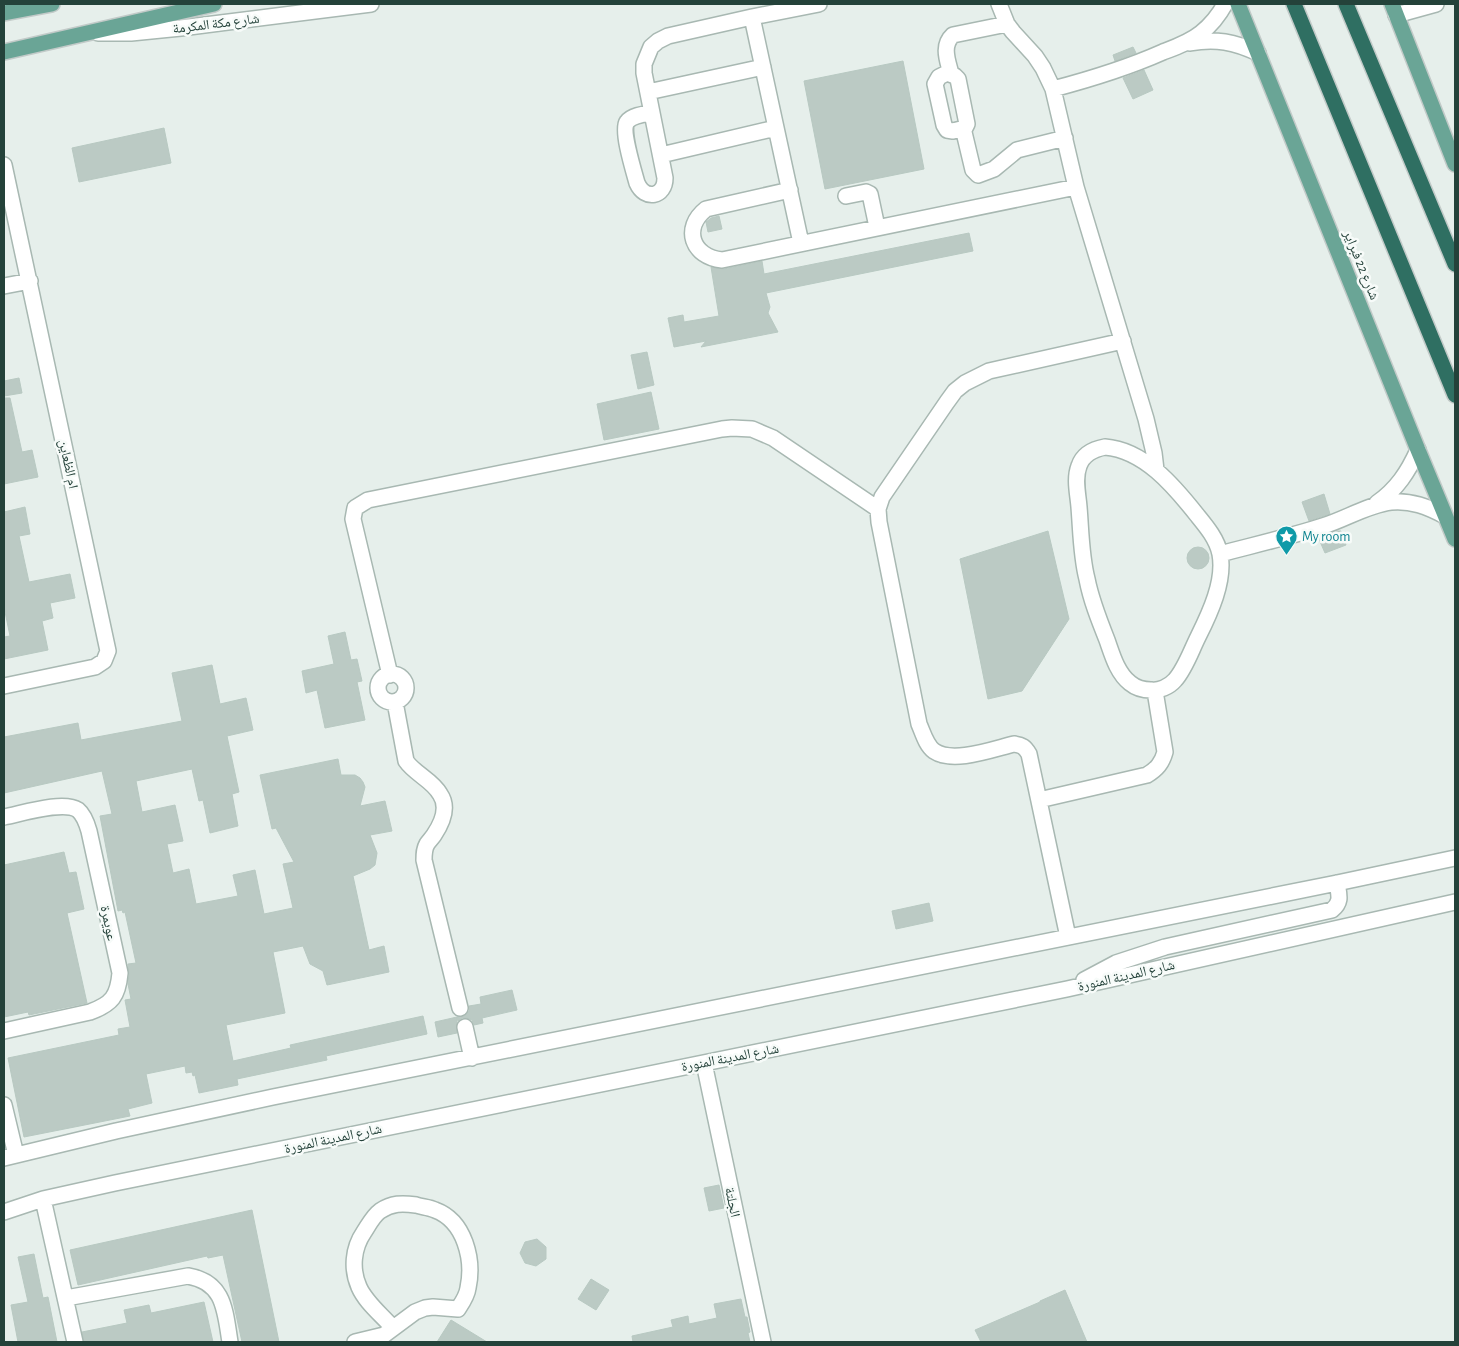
<svg xmlns="http://www.w3.org/2000/svg" width="1459" height="1346" font-family="'Alegreya Sans','Noto Naskh Arabic',sans-serif">
<rect width="100%" height="100%" fill="#e6efeb"/>
<!-- building -->
<path fill="#bbcac4" stroke="#b8c9c2" d="M 1133,47 L 1136,53 L 1115,61 L 1113,55 Z
M 903,61 L 924,169 L 825,189 L 804,81 Z
M 1144,70 L 1153,90 L 1133,99 L 1123,78 Z
M 164,128 L 171,163 L 79,182 L 72,148 Z
M 719,216 L 722,229 L 708,232 L 706,222 L 711,218 Z
M 969,233 L 973,251 L 766,293 L 770,307 L 768,313 L 778,332 L 701,347 L 706,341 L 674,347 L 668,318 L 683,315 L 684,322 L 719,316 L 711,267 L 724,269 L 762,261 L 764,274 Z
M 647,352 L 654,385 L 638,389 L 631,355 Z
M 19,378 L 22,393 L 4,396 L 4,381 Z
M 651,392 L 659,429 L 604,440 L 597,404 Z
M 4,398 L 10,398 L 22,452 L 32,450 L 38,477 L 4,484 Z
M 1324,494 L 1330,514 L 1309,521 L 1302,502 Z
M 25,507 L 30,534 L 19,536 L 29,582 L 70,574 L 75,598 L 50,603 L 53,618 L 42,621 L 48,650 L 4,659 L 4,637 L 10,636 L 4,607 L 4,512 Z
M 1048,531 L 1069,619 L 1022,691 L 988,699 L 960,559 Z
M 1336,531 L 1341,531 L 1346,545 L 1325,553 L 1318,537 Z
M1187 558a11 11 0 1 1 22 0a11 11 0 1 1-22 0Z
M 345,632 L 351,660 L 357,659 L 362,681 L 357,682 L 365,720 L 325,728 L 317,690 L 306,693 L 302,671 L 334,664 L 328,636 Z
M 212,665 L 220,704 L 246,698 L 253,730 L 227,736 L 239,792 L 232,794 L 238,826 L 210,833 L 203,800 L 199,801 L 192,769 L 136,781 L 142,812 L 175,805 L 183,841 L 167,844 L 173,873 L 189,869 L 196,904 L 238,896 L 233,875 L 255,870 L 264,914 L 293,908 L 283,864 L 294,862 L 276,828 L 272,829 L 260,775 L 338,759 L 341,775 L 355,775 L 360,778 L 363,782 L 365,787 L 360,806 L 385,801 L 392,831 L 370,835 L 377,853 L 375,865 L 370,869 L 353,876 L 369,950 L 384,946 L 389,972 L 327,985 L 323,971 L 310,964 L 303,946 L 273,952 L 285,1013 L 226,1025 L 233,1061 L 291,1048 L 290,1045 L 423,1016 L 427,1034 L 326,1056 L 327,1060 L 237,1079 L 238,1085 L 199,1093 L 195,1075 L 193,1076 L 192,1072 L 186,1073 L 185,1066 L 146,1074 L 152,1103 L 128,1109 L 130,1116 L 24,1137 L 8,1058 L 119,1035 L 118,1029 L 130,1027 L 125,1000 L 131,999 L 128,984 L 129,974 L 128,964 L 136,963 L 125,912 L 123,913 L 122,910 L 118,911 L 100,816 L 112,814 L 102,771 L 4,793 L 4,737 L 78,723 L 81,740 L 182,721 L 172,673 Z
M 64,852 L 69,873 L 76,872 L 84,909 L 67,913 L 87,1003 L 29,1015 L 28,1012 L 4,1017 L 4,865 Z
M 929,903 L 933,921 L 896,929 L 892,911 Z
M 512,990 L 517,1010 L 482,1018 L 483,1023 L 474,1025 L 472,1020 L 467,1018 L 462,1018 L 458,1021 L 457,1017 L 466,1015 L 469,1011 L 469,1006 L 481,1004 L 480,997 Z
M 457,1017 L 457,1033 L 438,1037 L 435,1022 Z
M 719,1185 L 724,1208 L 709,1211 L 704,1188 Z
M 252,1210 L 279,1342 L 242,1342 L 223,1255 L 208,1258 L 207,1256 L 78,1285 L 70,1250 Z
M 537,1239 L 546,1247 L 546,1259 L 536,1266 L 525,1263 L 520,1253 L 525,1242 Z
M 34,1254 L 43,1298 L 48,1297 L 57,1342 L 18,1342 L 11,1305 L 28,1302 L 18,1257 Z
M 591,1279 L 609,1290 L 596,1310 L 578,1299 Z
M 1065,1290 L 1087,1342 L 981,1342 L 975,1330 L 1040,1302 L 1040,1301 Z
M 741,1299 L 745,1317 L 747,1317 L 750,1332 L 748,1333 L 750,1342 L 633,1342 L 632,1336 L 673,1327 L 671,1320 L 688,1316 L 689,1324 L 717,1318 L 714,1304 Z
M 204,1302 L 213,1342 L 84,1342 L 82,1332 L 127,1323 L 124,1310 L 149,1305 L 151,1313 Z
M 451,1320 L 487,1342 L 437,1342 Z"/>
<g fill="none" stroke-linecap="round" stroke-linejoin="round">
<defs>
<path id="minor" d="M 999,4 L 1007,24 L 1013,32 L 1035,56 L 1043,68 L 1053,89 L 1076,187 L 1146,419 L 1154,453 L 1156,470
M 1396,15 L 1436,4
M 752,17 L 801,243
M 98,33 L 131,33 L 181,28 L 371,4
M 1190,43 C 1215,38 1235,42 1258,53
M 947,73 L 955,76 L 958,79 L 967,124 L 965,128 L 953,131 L 947,130 L 944,125 L 935,84 L 939,77 Z
M 951,74 C 948,61 941,46 953,35 L 1007,24
M 1053,89 C 1091,79 1127,68 1163,52 C 1176,47 1190,42 1201,33 C 1211,25 1219,15 1225,4
M 648,92 L 763,67
M 652,113 C 645,114 632,115 627,122 C 621,130 634,172 637,183 C 645,201 665,197 665,178 L 644,73 L 644,64 L 651,47 L 658,41 L 668,36 L 752,17 L 819,4
M 963,128 L 973,170 L 978,175 L 994,169 L 1017,150 L 1065,138
M 661,155 L 776,128
M 4,165 L 108,651 L 104,661 L 95,667 L 4,686
M 790,190 L 706,209 C 682,228 692,257 722,260 L 1076,187
M 846,196 L 866,192 L 870,194 L 877,227
M 4,286 L 30,281
M 1105,447 C 1144,450 1174,486 1197,515 C 1206,526 1217,539 1220,554 C 1225,581 1210,613 1198,637 C 1191,651 1185,669 1175,680 C 1169,687 1159,691 1151,690 C 1143,690 1136,688 1130,683 C 1117,673 1112,654 1107,640 C 1099,620 1091,600 1087,579 C 1081,556 1081,531 1079,507 C 1078,494 1074,479 1079,466 C 1083,454 1094,449 1105,447 Z
M 1377,503 C 1397,489 1408,472 1418,450
M 1220,554 C 1254,545 1289,537 1323,526 C 1346,519 1367,505 1391,502 C 1411,500 1428,507 1445,516
M378 688a14 14 0 1 1 28 0a14 14 0 1 1-28 0Z
M 390,675 L 353,519 L 355,508 L 368,500 L 722,429 L 732,428 L 752,429 L 773,438 L 878,509
M 395,702 L 406,761 C 415,774 432,780 440,794 C 449,807 442,823 434,835 C 432,838 429,841 427,844 C 424,849 424,854 424,860 L 460,1008
M 1039,800 L 1147,775 C 1157,769 1162,763 1165,752 L 1155,691
M 4,817 C 21,814 63,800 78,810 C 84,815 87,824 89,831 L 120,973 C 118,996 112,1004 90,1012 L 4,1031
M 1068,937 L 1029,754 C 1025,747 1022,745 1014,744 C 993,749 953,764 934,751 C 926,745 923,733 919,724 L 879,522 L 878,509 L 882,497 L 947,402 L 955,391 L 965,383 L 989,371 L 1123,341
M 1084,980 L 1116,963 L 1165,947 L 1332,910 C 1342,902 1339,895 1337,883
M 465,1027 L 472,1058
M 704,1063 L 763,1342
M 4,1105 L 16,1155
M 4,1158 L 116,1131 L 273,1097 L 1337,883 L 1455,858
M 43,1199 L 75,1342
M 4,1212 L 43,1199 L 115,1183 L 1067,989 L 1455,902
M 66,1298 L 188,1276 C 225,1282 225,1312 230,1342
M 355,1342 L 384,1335 L 415,1312 L 425,1308 L 433,1307 L 458,1309 C 462,1303 467,1296 468,1288 C 474,1260 465,1221 435,1210 C 429,1207 422,1207 416,1205 C 402,1203 392,1203 380,1211 C 373,1216 368,1226 364,1232 C 353,1248 351,1269 359,1287 C 366,1303 382,1315 393,1328"/>
<path id="major" d="M 1238,4 L 1418,450 L 1455,539
M 1392,4 L 1455,164
M 4,13 L 52,4
M 4,52 L 214,4"/>
<path id="highway" d="M 1294,4 L 1455,395
M 1346,4 L 1455,264"/>
</defs>
<!-- minor casing -->
<use href="#minor" stroke="#a8b8b2" stroke-width="18"/>
<!-- major casing -->
<use href="#major" stroke="#c2cac8" stroke-width="18"/>
<!-- highway casing -->
<use href="#highway" stroke="#c2cac8" stroke-width="18"/>
<!-- minor -->
<use href="#minor" stroke="#fff" stroke-width="15"/>
<!-- major -->
<use href="#major" stroke="#6aa596" stroke-width="15"/>
<!-- highway -->
<use href="#highway" stroke="#2f6f62" stroke-width="15"/>
</g>
<!-- icons -->
<defs>
<symbol id="sight-pin" viewBox="-11 -11 22 30"><path d="M0 17L-7.5 6A9.5 9.5 0 1 1 7.5 6Z" fill="#0f9aa8" stroke="#f7fbf9"/><path d="M0-6L1.8-2.2L6-1.7L2.9 1.2L3.7 5.4L0 3.3L-3.7 5.4L-2.9 1.2L-6-1.7L-1.8-2.2Z" fill="#fff"/></symbol>
</defs>
<g fill-rule="evenodd">
<use href="#sight-pin" x="1274" y="524" width="25" height="34"/>
</g>
<g text-anchor="middle" stroke-width="5" stroke-linejoin="round" paint-order="stroke">
<!-- street labels -->
<g font-size="14" fill="#24423a" stroke="#f7fbf9">
<text transform="translate(216 23) rotate(-7)" y="5">شارع مكة المكرمة</text>
<text transform="translate(1362 265) rotate(68)" y="5">شارع 22 فبراير</text>
<text transform="translate(69 464) rotate(78)" y="5">ام الظعاين</text>
<text transform="translate(109 923) rotate(78)" y="5">عويمرة</text>
<text transform="translate(1126 975) rotate(-13)" y="5">شارع المدينة المنورة</text>
<text transform="translate(730 1057) rotate(-11)" y="5">شارع المدينة المنورة</text>
<text transform="translate(333 1138) rotate(-12)" y="5">شارع المدينة المنورة</text>
<text transform="translate(733 1202) rotate(78)" y="5">الجلتة</text>
</g>
<!-- culture labels -->
<g font-size="14" fill="#0d838f" stroke="#f7fbf9" text-anchor="start">
<text x="1302" y="541">My room</text>
</g>
</g>
<!-- border -->
<rect width="1459" height="1346" fill="none" stroke="#24423a" stroke-width="10"/>
</svg>
